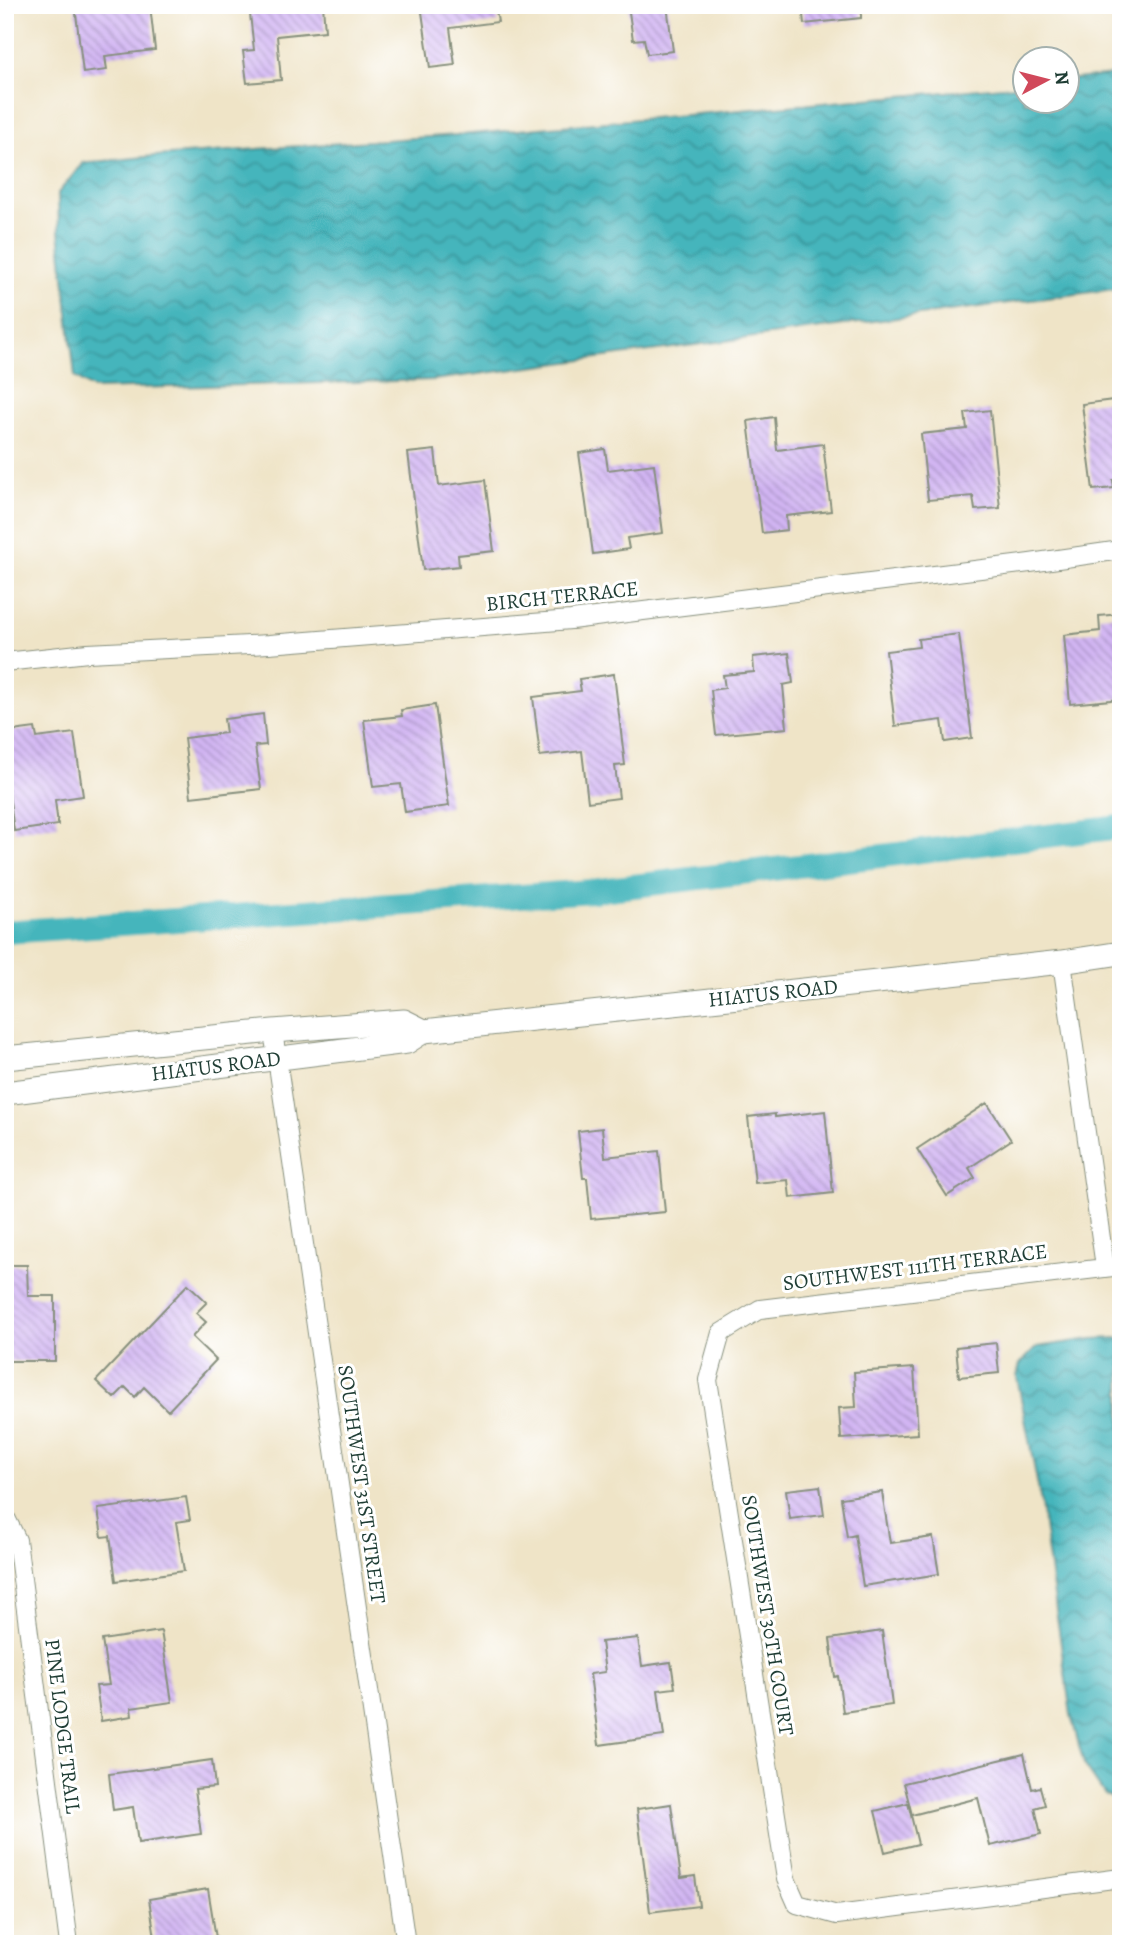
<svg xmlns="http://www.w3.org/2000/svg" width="1126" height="1949" font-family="Alegreya,serif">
<defs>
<pattern id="water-waves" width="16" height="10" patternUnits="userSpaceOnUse" patternTransform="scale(1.75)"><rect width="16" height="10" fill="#45b5bc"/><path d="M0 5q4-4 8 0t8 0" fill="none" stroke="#39949a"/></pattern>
<pattern id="building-back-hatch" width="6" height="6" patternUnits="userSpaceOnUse" patternTransform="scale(1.75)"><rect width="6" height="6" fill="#d2b5f3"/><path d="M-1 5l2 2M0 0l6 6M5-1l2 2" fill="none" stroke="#aa94c6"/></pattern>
</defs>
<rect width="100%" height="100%" fill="#fff"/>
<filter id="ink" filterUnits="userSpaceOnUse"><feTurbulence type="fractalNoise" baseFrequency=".0143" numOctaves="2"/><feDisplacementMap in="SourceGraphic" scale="14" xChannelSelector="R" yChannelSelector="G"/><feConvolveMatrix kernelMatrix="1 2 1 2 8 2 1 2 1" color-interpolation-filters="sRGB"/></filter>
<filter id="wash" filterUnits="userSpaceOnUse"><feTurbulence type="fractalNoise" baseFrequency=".00686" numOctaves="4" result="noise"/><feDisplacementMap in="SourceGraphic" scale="28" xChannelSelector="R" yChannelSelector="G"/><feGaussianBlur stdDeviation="1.57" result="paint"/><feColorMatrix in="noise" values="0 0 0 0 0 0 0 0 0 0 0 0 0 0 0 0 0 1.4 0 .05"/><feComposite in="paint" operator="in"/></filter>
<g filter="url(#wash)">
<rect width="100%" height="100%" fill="#efe4c7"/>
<!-- water -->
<path fill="url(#water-waves)" stroke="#327978" stroke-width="2" d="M 1121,74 L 1121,288 L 433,380 L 93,389 L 75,377 L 59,231 L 58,193 L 83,163 L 156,156 L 471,134 L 1024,85 L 1024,102 L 1066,102 L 1067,80 Z
M 1116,1338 L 1121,1339 L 1121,1802 L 1105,1795 L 1084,1764 L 1071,1715 L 1040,1497 L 1017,1377 L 1020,1364 L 1037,1347 L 1091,1339 Z"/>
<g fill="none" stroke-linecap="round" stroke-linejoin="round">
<!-- canal -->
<path stroke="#45b5bc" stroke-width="24" d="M 5,932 L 592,891 L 1121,827"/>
</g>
<g id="blocks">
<!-- building -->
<path fill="url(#building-back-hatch)" d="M 75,5 L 150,5 L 155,50 L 105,56 L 107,70 L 83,73 Z
M 249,5 L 323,5 L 325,31 L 277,36 L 281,80 L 247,83 L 243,51 L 254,50 Z
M 421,5 L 495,5 L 498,22 L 450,28 L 455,65 L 430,68 Z
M 628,5 L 667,5 L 673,51 L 647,54 L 644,39 L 633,40 Z
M 802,5 L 861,5 L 861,18 L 804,24 Z
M 1121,399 L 1121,479 L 1113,480 L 1114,488 L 1093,490 L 1082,404 Z
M 990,410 L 1000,508 L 975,510 L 973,496 L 928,500 L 921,434 L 967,429 L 965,413 Z
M 774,417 L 777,450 L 823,444 L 831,511 L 786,516 L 787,530 L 762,533 L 748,421 Z
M 605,449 L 608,470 L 654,464 L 663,533 L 627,538 L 629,549 L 593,554 L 579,453 Z
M 435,450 L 439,486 L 485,480 L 494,551 L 458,555 L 459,566 L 423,570 L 408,453 Z
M 1121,614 L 1121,699 L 1070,704 L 1064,635 L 1100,631 L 1099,616 Z
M 959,634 L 972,738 L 945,742 L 942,720 L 895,726 L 886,651 L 919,647 L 918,639 Z
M 789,653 L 793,683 L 783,685 L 787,728 L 716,735 L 711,690 L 725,688 L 723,675 L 754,672 L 753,657 Z
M 614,674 L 625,765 L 615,766 L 619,798 L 588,802 L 582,751 L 540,756 L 533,697 L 581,691 L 579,679 Z
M 435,705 L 449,806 L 405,812 L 401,784 L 373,787 L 364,720 L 402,716 L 401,710 Z
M 263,714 L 266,745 L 255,746 L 261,789 L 191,797 L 184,738 L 226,733 L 224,719 Z
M 35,728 L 37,738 L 74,733 L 83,796 L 55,800 L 58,825 L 14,831 L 5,765 L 5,732 Z
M 987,1103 L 1011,1140 L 969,1168 L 975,1178 L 947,1196 L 917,1149 Z
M 825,1111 L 833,1193 L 790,1198 L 788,1180 L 755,1183 L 748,1117 L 775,1114 L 775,1117 Z
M 602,1128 L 605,1157 L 659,1151 L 665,1212 L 591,1219 L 587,1178 L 583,1178 L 578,1131 Z
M 5,1265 L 27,1265 L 28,1296 L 55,1296 L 55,1361 L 5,1361 Z
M 188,1284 L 207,1302 L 196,1313 L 206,1322 L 192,1337 L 216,1360 L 168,1411 L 144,1387 L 135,1397 L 125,1387 L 114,1398 L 96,1381 Z
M 996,1343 L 999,1373 L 959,1377 L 956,1347 Z
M 914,1368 L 918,1434 L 841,1439 L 839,1408 L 856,1407 L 854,1372 Z
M 820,1486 L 824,1515 L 790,1519 L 786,1490 Z
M 882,1492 L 890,1543 L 933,1537 L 939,1574 L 863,1586 L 855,1535 L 847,1537 L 841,1498 Z
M 186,1497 L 190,1520 L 176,1522 L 184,1571 L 116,1581 L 110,1536 L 102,1537 L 98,1509 Z
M 161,1631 L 172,1702 L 131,1708 L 132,1716 L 101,1721 L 96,1686 L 109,1685 L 102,1640 Z
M 882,1631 L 892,1705 L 843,1712 L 838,1676 L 835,1677 L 830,1639 Z
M 638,1638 L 642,1666 L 671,1662 L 675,1688 L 658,1690 L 664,1736 L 599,1745 L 590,1674 L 605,1672 L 601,1642 Z
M 1024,1754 L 1032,1789 L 1040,1787 L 1045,1805 L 1035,1808 L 1041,1834 L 990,1846 L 978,1798 L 912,1815 L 904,1783 Z
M 212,1760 L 215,1787 L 195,1789 L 201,1834 L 138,1843 L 133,1807 L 113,1810 L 109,1774 Z
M 908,1803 L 918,1844 L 885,1852 L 875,1811 Z
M 671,1804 L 681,1878 L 695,1876 L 699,1906 L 650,1912 L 637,1809 Z
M 208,1889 L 217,1944 L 156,1944 L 149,1899 Z"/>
</g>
</g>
<g filter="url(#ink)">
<use href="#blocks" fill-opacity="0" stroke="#87907e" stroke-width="2"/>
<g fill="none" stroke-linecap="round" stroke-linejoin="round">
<defs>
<path id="minor" d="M 5,662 L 88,653 L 269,644 L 571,620 L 1030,563 L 1121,550
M 1062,962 L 1105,1267
M 273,1031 L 406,1944
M 1121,1266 L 760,1309 L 721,1333 L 708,1380 L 786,1879 L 797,1904 L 837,1915 L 1121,1878
M 5,1516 L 17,1540 L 69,1944"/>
<path id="tertiary" d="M 5,1058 L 273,1031 L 404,1021 L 424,1031
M 5,1093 L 407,1042 L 424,1031 L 1062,962 L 1121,953"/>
</defs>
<!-- minor casing -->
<use href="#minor" stroke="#87907e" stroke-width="20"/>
<!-- tertiary casing -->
<use href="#tertiary" stroke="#87907e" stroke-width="25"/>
<!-- minor -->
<use href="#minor" stroke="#fff" stroke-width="18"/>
<!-- tertiary -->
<use href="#tertiary" stroke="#fff" stroke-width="23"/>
</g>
</g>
<g text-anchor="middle" stroke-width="6" stroke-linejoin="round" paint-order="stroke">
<!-- street labels -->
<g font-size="21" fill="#1f3d34" stroke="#fff">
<text transform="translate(562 596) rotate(-6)" y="7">BIRCH TERRACE</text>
<text transform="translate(773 993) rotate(-6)" y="7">HIATUS ROAD</text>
<text transform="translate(216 1066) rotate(-7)" y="7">HIATUS ROAD</text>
<text transform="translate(915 1267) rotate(-7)" y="7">SOUTHWEST 111TH TERRACE</text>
<text transform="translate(362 1484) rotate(82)" y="7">SOUTHWEST 31ST STREET</text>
<text transform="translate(768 1615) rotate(81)" y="7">SOUTHWEST 30TH COURT</text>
<text transform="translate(63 1726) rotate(83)" y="7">PINE LODGE TRAIL</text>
</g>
</g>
<!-- margin -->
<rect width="1126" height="1949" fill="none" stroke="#fff" stroke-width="28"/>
<!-- north arrow -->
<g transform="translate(1046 80) rotate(83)"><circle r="33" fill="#ffffff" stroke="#a5b1ae" stroke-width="2"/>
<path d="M0-5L12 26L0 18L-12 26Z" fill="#d1495b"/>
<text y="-10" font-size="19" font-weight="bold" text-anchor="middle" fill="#1f3d34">N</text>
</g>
</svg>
